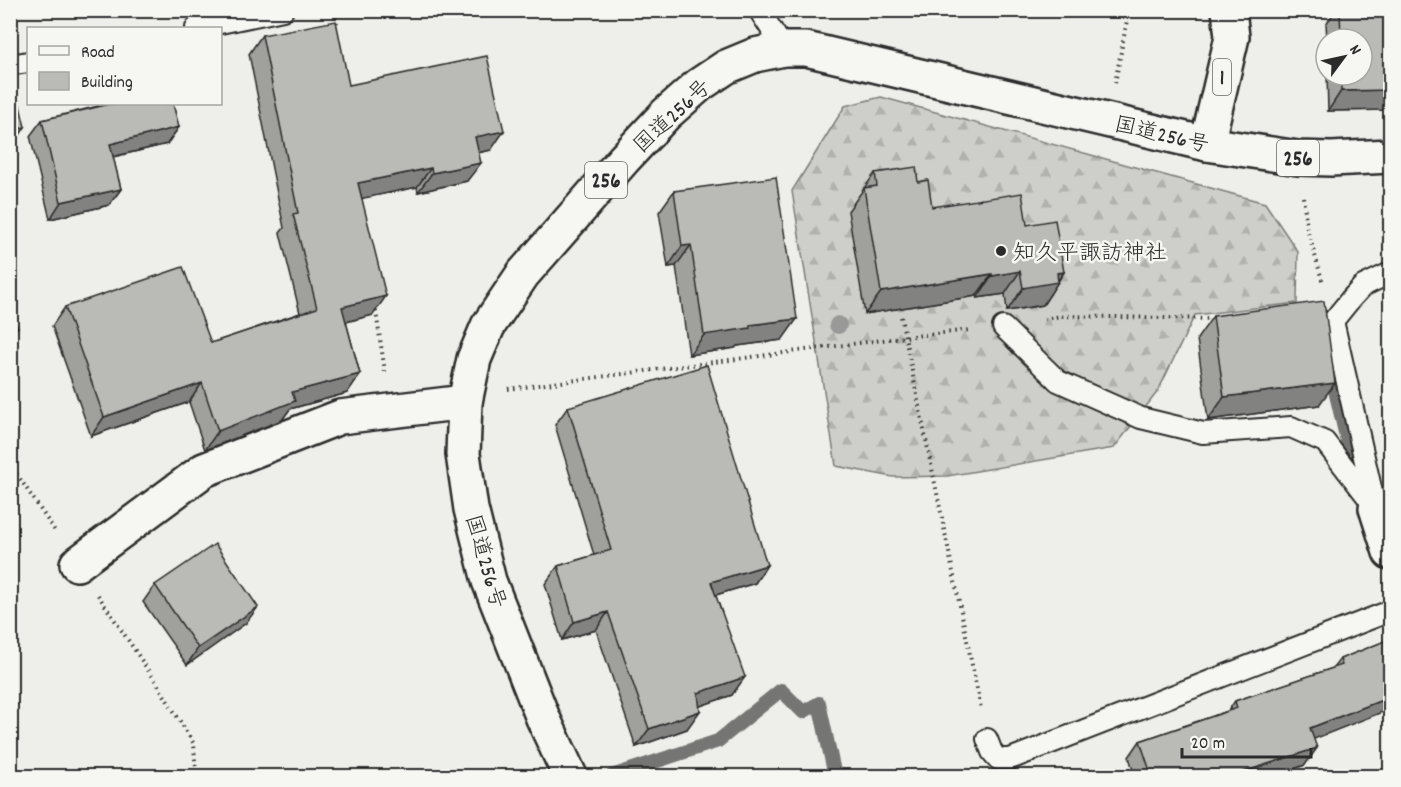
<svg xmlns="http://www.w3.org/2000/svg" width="1401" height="787" font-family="Dekko,'Klee One',sans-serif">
<defs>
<pattern id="forest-firs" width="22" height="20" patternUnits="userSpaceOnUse" patternTransform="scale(1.5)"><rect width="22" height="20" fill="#cececa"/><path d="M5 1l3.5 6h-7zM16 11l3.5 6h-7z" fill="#b1b1ae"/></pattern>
</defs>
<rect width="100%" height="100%" fill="#eeeeea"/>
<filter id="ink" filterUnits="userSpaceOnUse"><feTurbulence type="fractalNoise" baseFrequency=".0167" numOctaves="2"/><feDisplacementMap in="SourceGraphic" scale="12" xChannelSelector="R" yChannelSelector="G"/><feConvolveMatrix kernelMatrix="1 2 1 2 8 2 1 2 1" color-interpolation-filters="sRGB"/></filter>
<g filter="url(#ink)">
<!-- forest -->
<path fill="url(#forest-firs)" stroke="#7c7c7a" stroke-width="1.5" d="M 881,97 L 1265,203 L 1298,252 L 1297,303 L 1195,315 L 1158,391 L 1114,448 L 947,476 L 893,477 L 836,466 L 792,191 L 845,106 Z"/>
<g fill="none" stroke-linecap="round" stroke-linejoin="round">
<!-- stream -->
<path stroke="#757573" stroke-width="14" d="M 1330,369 L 1351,458
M 612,776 L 718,741 L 781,690 L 803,712 L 819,703 L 835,776"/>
<defs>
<path id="service" d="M 759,10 L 784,49
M 196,28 L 283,10
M 10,65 L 28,62
M 1003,327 L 1058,381 L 1141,418 L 1203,433 L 1291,427 L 1325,442 L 1376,508
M 1374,501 L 1333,321 L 1350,300 L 1363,286 L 1390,273
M 987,739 L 992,752 L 998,759 L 1010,759 L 1390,611"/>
<path id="minor" d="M 1376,508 L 1390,552
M 77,564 L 204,470 L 340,417 L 465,402"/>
<path id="primary" d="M 1207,144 L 1232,37 L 1229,10"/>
<path id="trunk" d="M 570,776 L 543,718 L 489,581 L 471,509 L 463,454 L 465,402 L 474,359 L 488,326 L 523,274 L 624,159 L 666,114 L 699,85 L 726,67 L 755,55 L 784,49 L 806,49 L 1207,144 L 1298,158 L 1331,159 L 1390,156"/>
</defs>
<!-- service casing -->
<use href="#service" stroke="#2b2b2b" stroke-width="24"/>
<!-- minor casing -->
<use href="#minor" stroke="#2b2b2b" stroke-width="38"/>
<!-- primary casing -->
<use href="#primary" stroke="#2b2b2b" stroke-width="38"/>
<!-- trunk casing -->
<use href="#trunk" stroke="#2b2b2b" stroke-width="38"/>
<!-- path -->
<path stroke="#2b2b2b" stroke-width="4" stroke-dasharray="1.5 4.5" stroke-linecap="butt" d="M 335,10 L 337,25
M 1115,83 L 1129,10
M 1303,197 L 1307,228 L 1323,283
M 375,305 L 385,372
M 901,317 L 981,709
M 1044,319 L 1061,316 L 1216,319
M 508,389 L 905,337 L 971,330
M 10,464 L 55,531
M 98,595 L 158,685 L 194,744 L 196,776"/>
<!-- service -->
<use href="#service" stroke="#f6f6f2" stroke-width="20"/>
<!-- minor -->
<use href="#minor" stroke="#f6f6f2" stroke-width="33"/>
<!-- primary -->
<use href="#primary" stroke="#f6f6f2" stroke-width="33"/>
<!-- trunk -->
<use href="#trunk" stroke="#f6f6f2" stroke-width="33"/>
</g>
<!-- trees -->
<circle fill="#999997" cx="838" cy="325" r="9"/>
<!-- wall -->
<path fill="#a0a09d" stroke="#2b2b2b" stroke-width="1.5" d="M 1336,10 L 1390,10 L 1390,110 L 1328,111 L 1327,75 L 1362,75 L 1362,39 L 1327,39 L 1326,24 Z
M 262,35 L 349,85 L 491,150 L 478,153 L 467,181 L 418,192 L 417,187 L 362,198 L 373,315 L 346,322 L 360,374 L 347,393 L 290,409 L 282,420 L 205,450 L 189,402 L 91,436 L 52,326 L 65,307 L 211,343 L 300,313 L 280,233 L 284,228 L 249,54 Z
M 97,104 L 173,104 L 179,127 L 167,144 L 113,157 L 121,189 L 109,205 L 50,219 L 30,136 L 42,120 L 98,106 Z
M 875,173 L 918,182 L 932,207 L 1027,225 L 1064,272 L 1043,305 L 1007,311 L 1005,294 L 977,298 L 976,296 L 865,314 L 848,211 Z
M 674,191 L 782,340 L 737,346 L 735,348 L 689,355 L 676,266 L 668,267 L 659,212 Z
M 1213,316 L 1319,405 L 1208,420 L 1197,339 Z
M 568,407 L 767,565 L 755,583 L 716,595 L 732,695 L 699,706 L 687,729 L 636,747 L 596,630 L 562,640 L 545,584 L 558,566 L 594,555 L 555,425 Z
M 155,585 L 246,623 L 187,665 L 143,602 Z
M 1390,639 L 1314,739 L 1305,765 L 1270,777 L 1135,777 L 1129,757 L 1140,741 L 1228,711 L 1235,701 L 1333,668 L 1340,659 Z"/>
<!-- shaded-wall -->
<path fill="#828280" stroke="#2b2b2b" stroke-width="1.5" d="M 1012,10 L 1033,10 L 1029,16 Z
M 1390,90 L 1390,110 L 1328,111 L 1341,91 Z
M 25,127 L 14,144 L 10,145 L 10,131 Z
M 179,127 L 167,144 L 99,160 L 110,144 Z
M 504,131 L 491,150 L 462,156 L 475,137 Z
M 481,163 L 467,181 L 418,192 L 432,173 Z
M 431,168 L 417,187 L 345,202 L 358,183 Z
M 121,189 L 109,205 L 50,219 L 61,202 Z
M 691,245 L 676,266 L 668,267 L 682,246 Z
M 1020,271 L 1005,294 L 977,298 L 992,276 Z
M 1064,272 L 1056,283 L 1058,282 L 1043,305 L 1007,311 L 1023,288 L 1057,273 Z
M 992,274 L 976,296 L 865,314 L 881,292 Z
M 386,296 L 373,315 L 329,326 L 342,307 Z
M 797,319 L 782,340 L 737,346 L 735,348 L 689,355 L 704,335 L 750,325 Z
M 18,327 L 10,337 L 10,331 Z
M 360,374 L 347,393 L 290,409 L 282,420 L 205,450 L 218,431 L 292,392 Z
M 202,383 L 189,402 L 91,436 L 104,417 Z
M 1335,383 L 1319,405 L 1208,420 L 1224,397 Z
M 767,565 L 755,583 L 699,600 L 711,582 Z
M 258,607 L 246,623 L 187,665 L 198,648 Z
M 608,612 L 596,630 L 562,640 L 574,622 Z
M 745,677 L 732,695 L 686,711 L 698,693 Z
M 1390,697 L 1390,709 L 1299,745 L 1310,728 Z
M 700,711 L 687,729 L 636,747 L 649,729 Z
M 1317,748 L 1305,765 L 1270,777 L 1234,777 L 1234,775 Z"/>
<!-- building -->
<path fill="#babab7" stroke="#2b2b2b" stroke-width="1.5" d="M 1340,10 L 1390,10 L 1390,90 L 1341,91 L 1341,75 L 1362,75 L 1362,39 L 1341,39 Z
M 336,21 L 349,85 L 487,56 L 504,131 L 475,137 L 481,163 L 432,173 L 431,168 L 358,183 L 386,296 L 342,307 L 360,374 L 292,392 L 295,401 L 218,431 L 202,383 L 104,417 L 65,307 L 183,267 L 211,343 L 317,308 L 293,214 L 298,213 L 262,35 Z
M 16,89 L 25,127 L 10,131 L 10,90 Z
M 110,104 L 173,104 L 179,127 L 110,144 L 121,189 L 61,202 L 42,120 Z
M 916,167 L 918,182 L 928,180 L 932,207 L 1022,193 L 1027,225 L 1055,220 L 1064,272 L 1057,273 L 1058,282 L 1023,288 L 1020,271 L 992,276 L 992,274 L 881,292 L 864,188 L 877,186 L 875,173 Z
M 776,177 L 797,319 L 750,325 L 750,328 L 704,335 L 691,245 L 682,246 L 674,191 Z
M 1324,301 L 1335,383 L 1224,397 L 1213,316 Z
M 10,316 L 18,327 L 10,331 Z
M 707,365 L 767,565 L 711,582 L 745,677 L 698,693 L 700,711 L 649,729 L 608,612 L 574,622 L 558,566 L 611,550 L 568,407 Z
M 215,544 L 258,607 L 198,648 L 155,585 Z
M 1390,639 L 1390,697 L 1310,728 L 1317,748 L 1234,775 L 1235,777 L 1152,777 L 1140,741 L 1237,708 L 1235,701 L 1342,665 L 1340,659 Z"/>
</g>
<!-- markers -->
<circle fill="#2b2b2b" stroke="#f6f6f2" stroke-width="2" cx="1001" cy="251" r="6"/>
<g text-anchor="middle" stroke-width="5" stroke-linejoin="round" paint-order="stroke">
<!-- shield labels -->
<g fill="#f6f6f2" stroke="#686867" stroke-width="1.5">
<rect x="1213" y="59" width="18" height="36" rx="4.5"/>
<rect x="1277" y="140" width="42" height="36" rx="4.5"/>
<rect x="585" y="162" width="42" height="36" rx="4.5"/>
</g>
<g font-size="21" font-weight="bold" fill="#2b2b2b">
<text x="1222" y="84">1</text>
<text x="1298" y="165">256</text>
<text x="606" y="187">256</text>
</g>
<!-- street labels -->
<g font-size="22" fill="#2b2b2b" stroke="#f6f6f2">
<text transform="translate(671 115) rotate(-43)" y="8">国道256号</text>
<text transform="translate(1162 133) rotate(13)" y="8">国道256号</text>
<text transform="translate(487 561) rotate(74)" y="8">国道256号</text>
</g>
<!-- poi labels -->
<g font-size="22" fill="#2b2b2b" stroke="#f6f6f2" text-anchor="start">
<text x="1013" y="259">知久平諏訪神社</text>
</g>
</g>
<!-- margin -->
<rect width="1401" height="787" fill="none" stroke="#f6f6f2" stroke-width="36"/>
<rect x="18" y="18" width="1365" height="751" fill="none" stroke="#2b2b2b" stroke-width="2" filter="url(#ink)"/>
<!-- legend -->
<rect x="27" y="27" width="195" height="78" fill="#f6f6f2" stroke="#a5a5a2" stroke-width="1.5"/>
<rect x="39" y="46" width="30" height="9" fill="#f6f6f2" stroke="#a5a5a2" stroke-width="1.5"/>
<text x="81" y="57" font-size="18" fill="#2b2b2b">Road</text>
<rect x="39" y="72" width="30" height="18" fill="#babab7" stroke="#a5a5a2" stroke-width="1.5"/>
<text x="81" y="87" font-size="18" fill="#2b2b2b">Building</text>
<!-- north arrow -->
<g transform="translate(1344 57) rotate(57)"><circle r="28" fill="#f6f6f2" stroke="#a5a5a2" stroke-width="1.5"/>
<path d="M0-4.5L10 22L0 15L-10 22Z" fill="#2b2b2b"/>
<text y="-9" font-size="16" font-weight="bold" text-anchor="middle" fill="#2b2b2b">N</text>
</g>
<!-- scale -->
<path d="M1182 748v9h129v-9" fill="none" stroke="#2b2b2b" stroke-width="3"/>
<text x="1191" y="748" font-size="18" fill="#2b2b2b" stroke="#f6f6f2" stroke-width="4.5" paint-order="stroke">20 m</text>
</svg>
